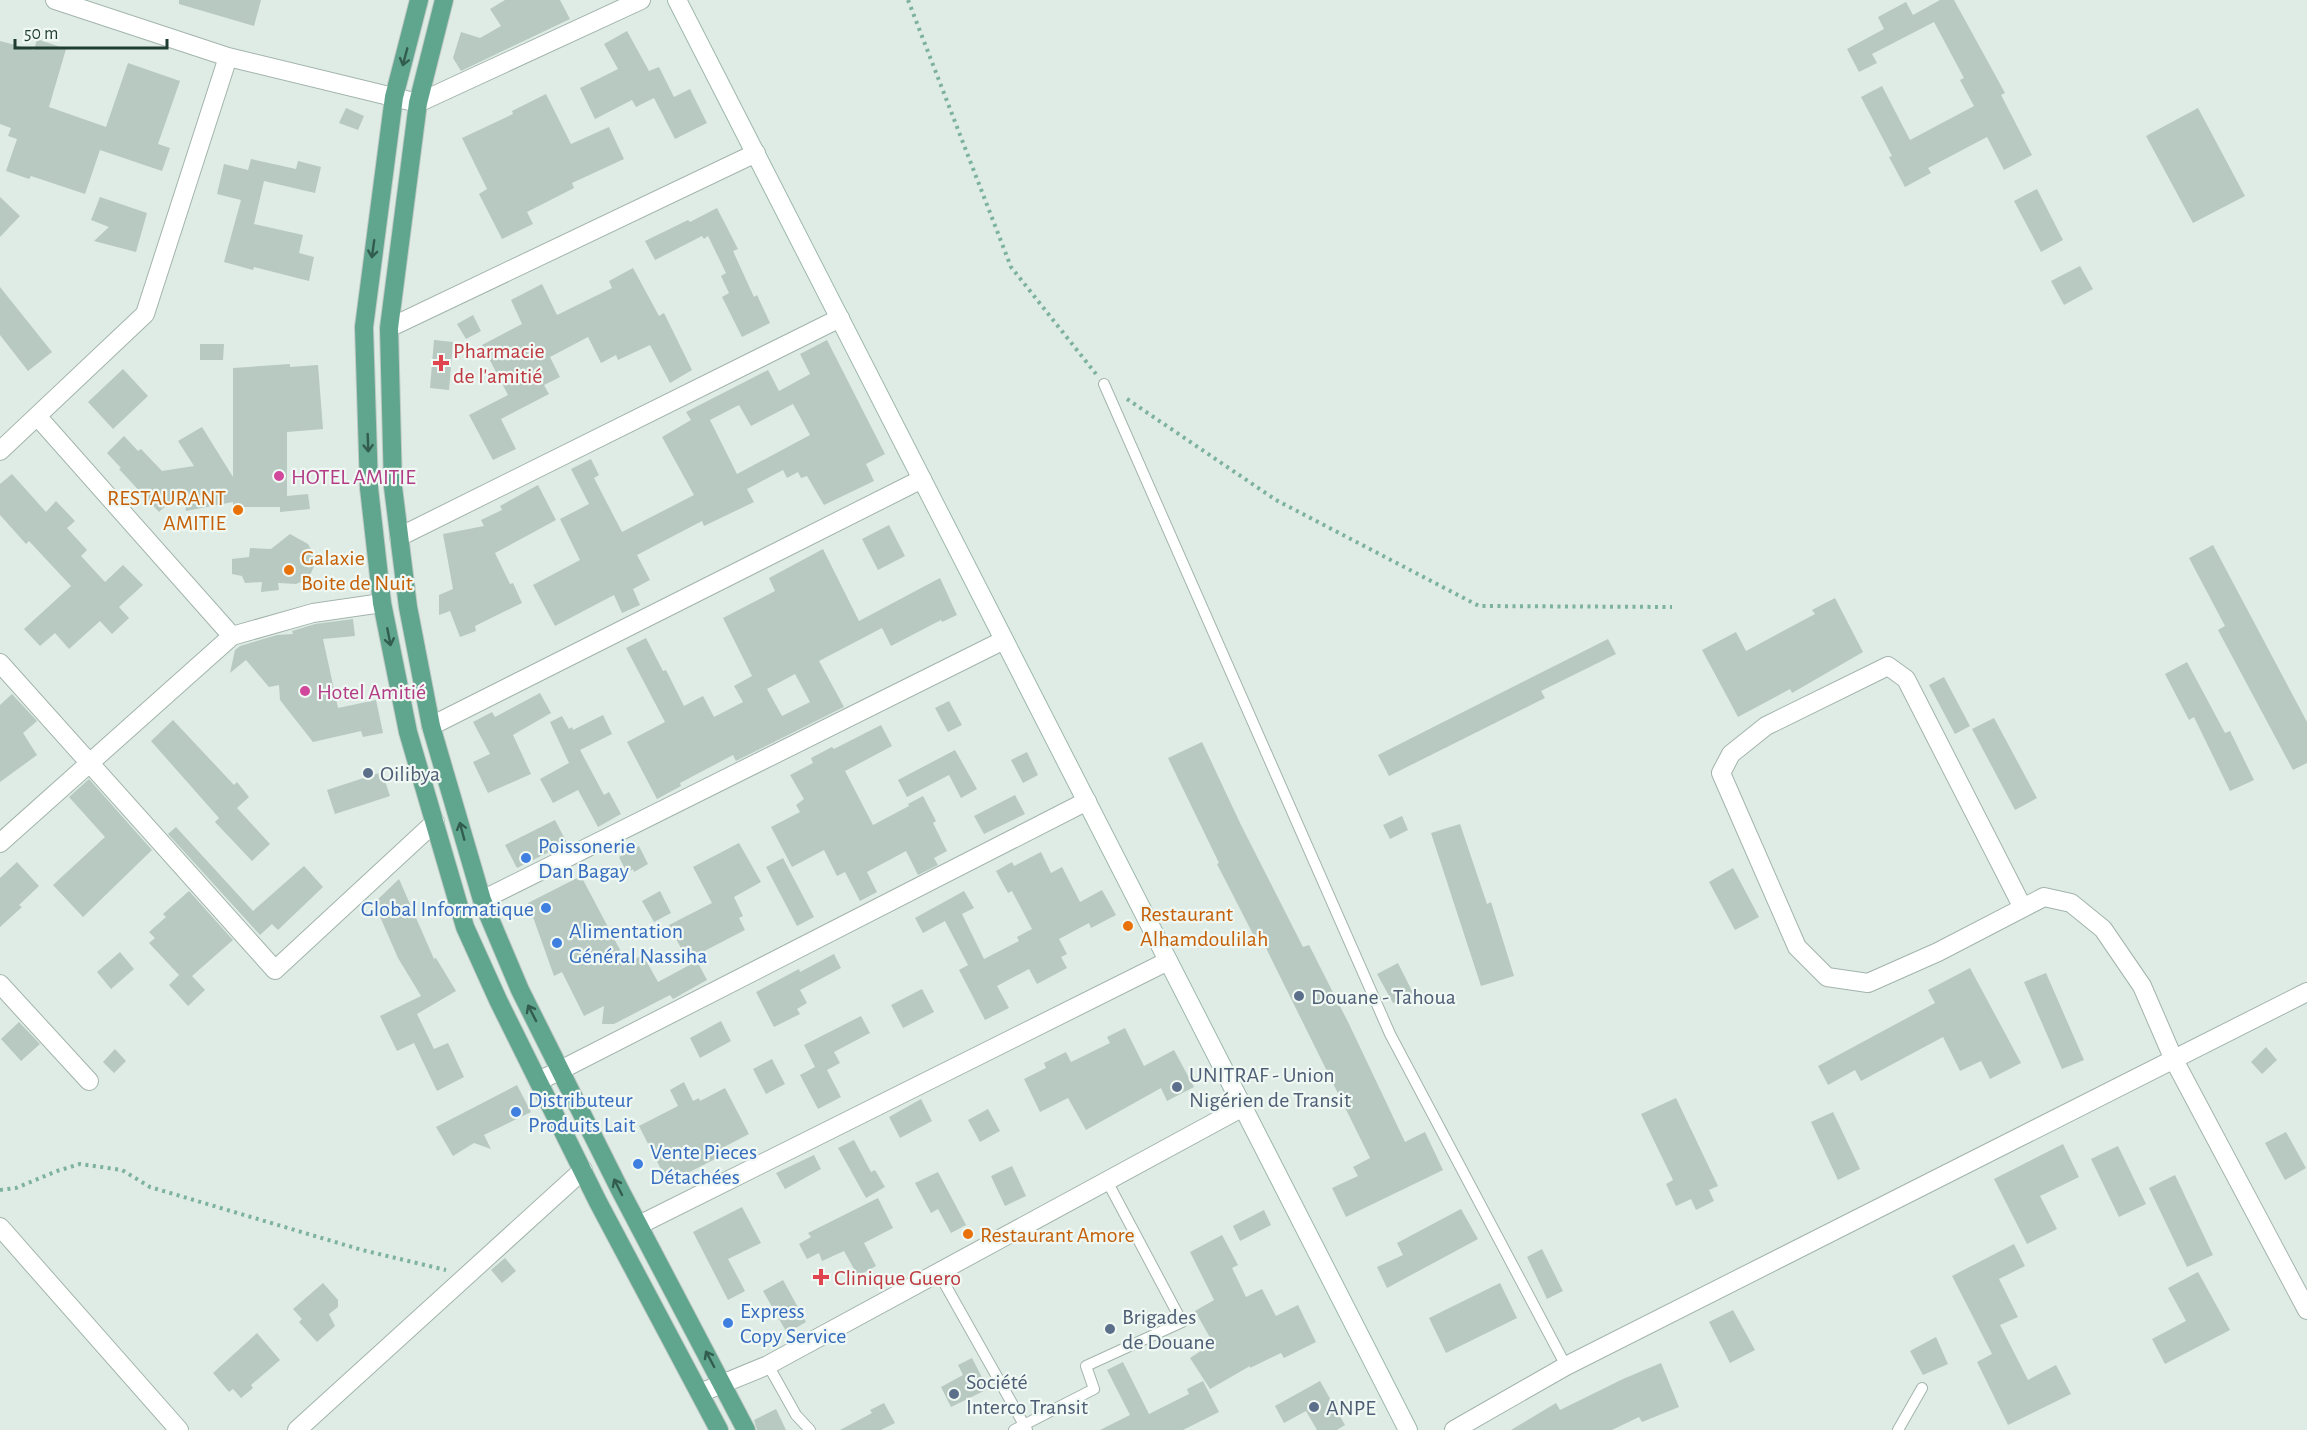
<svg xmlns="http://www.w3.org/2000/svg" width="2307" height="1430" font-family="'Alegreya Sans',sans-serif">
<rect width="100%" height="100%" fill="#dfece5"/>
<!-- building -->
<path fill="#b7c9c1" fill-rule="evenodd" d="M 179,0 L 261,0 L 254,26 L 179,4 Z
M 505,0 L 560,0 L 570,19 L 461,71 L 453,58 L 461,32 L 480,38 L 501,26 L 490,9 Z
M 1940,0 L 1954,0 L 2005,93 L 2001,95 L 2032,155 L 2004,170 L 1987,137 L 1928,168 L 1931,173 L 1905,187 L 1889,157 L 1892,156 L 1861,97 L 1882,86 L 1910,140 L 1974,106 L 1960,80 L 1964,78 L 1934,22 L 1872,54 L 1877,63 L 1859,72 L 1847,49 L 1884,29 L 1878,17 L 1906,2 L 1913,15 Z
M 627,31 L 649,71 L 659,67 L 674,97 L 690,89 L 707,123 L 675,139 L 654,98 L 636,107 L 632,100 L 595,119 L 580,88 L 618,69 L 604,44 Z
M 37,39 L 66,49 L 49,107 L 106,127 L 128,63 L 180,81 L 158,144 L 170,148 L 162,171 L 100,150 L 85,194 L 31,176 L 29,179 L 6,171 L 17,139 L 8,136 L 11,128 L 0,124 L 0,41 L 34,50 Z
M 546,94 L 571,144 L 609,127 L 624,159 L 572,183 L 574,188 L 527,212 L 533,224 L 502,239 L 479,194 L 487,189 L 462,138 L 513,114 L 512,111 Z
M 346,108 L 364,116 L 358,130 L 339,123 Z
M 2198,108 L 2245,196 L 2193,223 L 2146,136 Z
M 251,159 L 296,169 L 298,161 L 321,167 L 315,193 L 264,181 L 254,224 L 303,235 L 299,253 L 314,257 L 309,281 L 254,267 L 253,270 L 224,262 L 241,200 L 217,194 L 224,164 L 248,170 Z
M 2037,189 L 2063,240 L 2041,252 L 2014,201 Z
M 0,197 L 20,216 L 0,237 Z
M 100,197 L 147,213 L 136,252 L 94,241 L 109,227 L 91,220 Z
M 717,208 L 738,249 L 733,251 L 754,297 L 757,295 L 770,323 L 742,337 L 722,297 L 729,293 L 721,276 L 726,273 L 708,236 L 704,239 L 702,236 L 655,260 L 645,241 L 688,220 L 690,222 Z
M 2080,266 L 2093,289 L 2064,305 L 2051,281 Z
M 633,268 L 659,316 L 664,313 L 692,370 L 670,383 L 650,345 L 618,360 L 616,355 L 601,363 L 588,337 L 550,357 L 560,377 L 544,385 L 549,394 L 501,419 L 516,449 L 493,460 L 469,415 L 508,395 L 482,345 L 522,324 L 511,300 L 542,284 L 557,315 L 612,288 L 609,281 Z
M 0,287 L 52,352 L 28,371 L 0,335 Z
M 473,315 L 481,331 L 466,339 L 457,324 Z
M 434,340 L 453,342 L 449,390 L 430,388 Z
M 827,340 L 885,454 L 866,464 L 874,481 L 824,505 L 807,476 L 801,478 L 798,472 L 787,478 L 783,470 L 747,489 L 754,502 L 704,526 L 702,521 L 637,555 L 650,580 L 633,589 L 640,605 L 622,613 L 614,595 L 555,626 L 533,585 L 580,560 L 560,519 L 589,504 L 571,469 L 591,459 L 599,475 L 594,478 L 622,532 L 694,495 L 662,437 L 691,420 L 686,412 L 768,370 L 779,391 L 810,374 L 800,354 ZM 793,404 L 810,435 L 737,474 L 710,420 L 739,405 L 751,426 Z
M 200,344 L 224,344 L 223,360 L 200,360 Z
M 290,364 L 290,367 L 318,365 L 323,429 L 287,432 L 287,496 L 308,494 L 310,509 L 280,512 L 280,507 L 233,507 L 233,502 L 186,511 L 183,490 L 159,512 L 119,469 L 121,468 L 107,453 L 124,436 L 138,451 L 141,449 L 162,471 L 194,466 L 178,441 L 202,427 L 233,477 L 233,368 Z
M 123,369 L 148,396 L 113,429 L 88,402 Z
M 12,474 L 46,512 L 56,501 L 75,521 L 67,528 L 87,550 L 81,556 L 105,582 L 123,565 L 143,585 L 119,607 L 129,618 L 112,634 L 100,621 L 69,649 L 55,633 L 40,646 L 24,629 L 71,586 L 29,541 L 26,544 L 0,515 L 0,484 Z
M 538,485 L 556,520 L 495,553 L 510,584 L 513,583 L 522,603 L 475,626 L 476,631 L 460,637 L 450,611 L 439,615 L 439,595 L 453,589 L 443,534 L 484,526 L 481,520 L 502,510 L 500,506 Z
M 889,525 L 905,556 L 878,570 L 862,539 Z
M 290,534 L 308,544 L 314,555 L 315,564 L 311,573 L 305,580 L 296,584 L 278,583 L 279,590 L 261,592 L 262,582 L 245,583 L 242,576 L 232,574 L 232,559 L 249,557 L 250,548 L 271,549 Z
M 2213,545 L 2307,722 L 2307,763 L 2293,770 L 2218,630 L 2225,626 L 2189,558 Z
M 823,549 L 859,621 L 940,578 L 957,615 L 942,622 L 941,620 L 891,646 L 882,628 L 819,661 L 844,707 L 736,761 L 733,755 L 680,783 L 681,786 L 657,799 L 627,742 L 665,722 L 626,648 L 646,638 L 663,671 L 666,670 L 684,706 L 703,696 L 714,717 L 743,702 L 734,686 L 752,676 L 723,618 L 775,591 L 769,578 ZM 795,674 L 810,702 L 782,716 L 767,689 Z
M 1835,598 L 1863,652 L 1792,693 L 1790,689 L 1738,717 L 1702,650 L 1736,632 L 1746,651 L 1815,614 L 1812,610 Z
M 353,619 L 355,636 L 323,639 L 338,708 L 376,700 L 383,733 L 363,737 L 361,731 L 313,742 L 280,700 L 279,685 L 269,687 L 246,660 L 230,673 L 235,650 L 240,646 L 277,635 L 293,634 L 292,631 L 315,624 Z
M 1608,639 L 1616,654 L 1541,691 L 1545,698 L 1389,776 L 1378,755 Z
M 2187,662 L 2225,733 L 2230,731 L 2254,780 L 2230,791 L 2194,717 L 2189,720 L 2165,674 Z
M 1944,677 L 1970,726 L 1955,734 L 1929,685 Z
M 540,693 L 551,713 L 513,735 L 531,774 L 488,793 L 473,762 L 490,754 L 473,722 L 492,712 L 495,717 Z
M 12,694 L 37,721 L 23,733 L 37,755 L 0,782 L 0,705 Z
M 949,701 L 962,725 L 948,732 L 935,708 Z
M 603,715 L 612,734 L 580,750 L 604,795 L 609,792 L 621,814 L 598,827 L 578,790 L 553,803 L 540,779 L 569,763 L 550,722 L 562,716 L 569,729 L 572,727 L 573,730 Z
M 1994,718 L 2037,798 L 2015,810 L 1972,729 Z
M 173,720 L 234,785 L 237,782 L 249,797 L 237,808 L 270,844 L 252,861 L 215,822 L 219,818 L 151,741 Z
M 881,725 L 892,746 L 845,771 L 873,825 L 909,806 L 908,804 L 923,796 L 936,821 L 933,823 L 947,851 L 934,858 L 938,865 L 918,875 L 906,851 L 867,872 L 877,892 L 860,901 L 845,872 L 837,876 L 824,850 L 792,867 L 771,827 L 800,812 L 796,805 L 804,799 L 790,775 L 813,763 L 811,758 L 832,747 L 834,749 Z
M 1202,742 L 1241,825 L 1303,947 L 1309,945 L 1349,1024 L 1405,1142 L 1425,1132 L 1443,1170 L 1346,1217 L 1332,1188 L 1358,1176 L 1353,1167 L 1370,1158 L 1263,942 L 1258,944 L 1217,864 L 1219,863 L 1168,758 Z
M 955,750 L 977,789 L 961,798 L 949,775 L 907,797 L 898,780 Z
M 1027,752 L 1038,775 L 1023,783 L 1011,760 Z
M 382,772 L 390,796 L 335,814 L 327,790 Z
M 89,779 L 152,850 L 83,917 L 53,885 L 105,837 L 69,797 Z
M 1015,795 L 1025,814 L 984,834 L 974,816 Z
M 1402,816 L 1408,830 L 1390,839 L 1383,825 Z
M 555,820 L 567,843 L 517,868 L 505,845 Z
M 1460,824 L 1487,904 L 1491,902 L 1514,976 L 1481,986 L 1431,833 Z
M 176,827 L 253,911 L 304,866 L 323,887 L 278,930 L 272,924 L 260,935 L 168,834 Z
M 739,843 L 761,882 L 734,897 L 743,916 L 739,918 L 745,930 L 687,960 L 669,925 L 712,903 L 693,867 Z
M 639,846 L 648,864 L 634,872 L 633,869 L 627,873 L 619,857 Z
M 1041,852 L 1051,873 L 1062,867 L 1080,902 L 1102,890 L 1116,915 L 1091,928 L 1089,923 L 1059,939 L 1067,954 L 1061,957 L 1067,968 L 1037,984 L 1029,969 L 997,986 L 1009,1008 L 985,1020 L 959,970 L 968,965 L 945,921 L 923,933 L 915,918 L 964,891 L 974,908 L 962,914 L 984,959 L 1019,941 L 1017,937 L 1032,929 L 1012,891 L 1008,893 L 996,871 L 1012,862 L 1014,866 Z
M 783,858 L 814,917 L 797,926 L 766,867 Z
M 17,862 L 39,886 L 19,905 L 22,907 L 0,927 L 0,878 Z
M 1733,868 L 1759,917 L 1735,930 L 1709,882 Z
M 581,876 L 627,963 L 643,955 L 658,982 L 697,961 L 707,980 L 673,999 L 670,995 L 614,1024 L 602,1024 L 604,1006 L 584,1016 L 562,972 L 554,976 L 528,903 Z
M 399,879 L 434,959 L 436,958 L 456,991 L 417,1014 L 434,1049 L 448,1043 L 464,1077 L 437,1091 L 414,1043 L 397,1051 L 380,1016 L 421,996 L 398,958 L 374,903 Z
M 189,891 L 233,940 L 192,976 L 205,990 L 188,1006 L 169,985 L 179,975 L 149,943 L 155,938 L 149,932 L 166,917 L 163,914 Z
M 660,891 L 671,913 L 654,922 L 642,901 Z
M 120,952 L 134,969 L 111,989 L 97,972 Z
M 834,954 L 841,968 L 800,990 L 807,1003 L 797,1009 L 800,1014 L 774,1027 L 756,992 L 799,969 L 800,972 Z
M 1398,963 L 1413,993 L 1393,1003 L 1377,974 Z
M 1970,968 L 2021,1063 L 1990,1079 L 1981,1061 L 1960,1071 L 1943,1037 L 1861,1081 L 1855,1070 L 1828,1085 L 1818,1066 L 1935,1003 L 1928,990 Z
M 2046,973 L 2084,1060 L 2062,1069 L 2024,982 Z
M 922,989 L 934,1012 L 903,1028 L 891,1005 Z
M 861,1016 L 870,1033 L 834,1052 L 840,1063 L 827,1070 L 841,1097 L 818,1109 L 800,1075 L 815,1067 L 804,1045 Z
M 721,1021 L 731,1041 L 700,1058 L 690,1038 Z
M 19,1022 L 40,1044 L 21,1061 L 1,1039 Z
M 1125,1028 L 1144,1066 L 1174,1050 L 1194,1087 L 1167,1101 L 1161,1088 L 1086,1130 L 1068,1098 L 1040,1112 L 1024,1079 L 1046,1068 L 1044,1063 L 1066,1052 L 1071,1062 L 1110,1043 L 1107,1037 Z
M 2266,1047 L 2277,1060 L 2262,1074 L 2251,1062 Z
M 115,1049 L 126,1061 L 114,1073 L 103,1062 Z
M 772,1059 L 785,1084 L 766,1094 L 753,1069 Z
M 684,1082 L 693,1101 L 699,1098 L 700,1101 L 725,1088 L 749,1134 L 720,1149 L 723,1155 L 668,1183 L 639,1126 L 678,1106 L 670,1090 Z
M 517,1085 L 531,1112 L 484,1135 L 491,1149 L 474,1143 L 453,1156 L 436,1127 Z
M 1676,1098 L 1718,1186 L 1709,1190 L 1714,1201 L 1696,1210 L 1691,1199 L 1676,1206 L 1666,1184 L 1673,1180 L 1641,1114 Z
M 921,1099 L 932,1121 L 900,1138 L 889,1117 Z
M 988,1109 L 1000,1131 L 980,1142 L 968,1120 Z
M 1833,1112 L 1860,1169 L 1838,1180 L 1811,1122 Z
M 2286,1132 L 2306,1168 L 2285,1180 L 2265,1143 Z
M 854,1140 L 871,1172 L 875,1170 L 885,1187 L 866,1198 L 838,1148 Z
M 2063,1144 L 2079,1177 L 2040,1196 L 2057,1229 L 2027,1244 L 1994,1179 Z
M 2118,1146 L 2146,1204 L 2119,1217 L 2091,1159 Z
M 814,1155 L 821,1169 L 785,1189 L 776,1173 Z
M 1012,1166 L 1026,1196 L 1005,1206 L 991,1176 Z
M 938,1172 L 966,1225 L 951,1233 L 938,1209 L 931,1213 L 915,1183 Z
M 2175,1175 L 2213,1255 L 2187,1267 L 2149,1188 Z
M 878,1198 L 893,1228 L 864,1243 L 876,1266 L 858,1276 L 844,1251 L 822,1261 L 819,1253 L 807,1259 L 799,1244 L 811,1237 L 808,1233 Z
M 742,1207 L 761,1243 L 728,1259 L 745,1291 L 728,1300 L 693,1232 Z
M 1461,1209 L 1478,1239 L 1387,1288 L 1377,1267 L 1403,1255 L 1397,1243 Z
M 1264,1210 L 1271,1225 L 1240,1241 L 1233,1226 Z
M 1222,1235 L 1238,1265 L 1232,1268 L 1246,1297 L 1262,1289 L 1276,1316 L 1298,1305 L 1316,1342 L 1284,1358 L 1281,1353 L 1250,1368 L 1250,1366 L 1210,1389 L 1190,1358 L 1213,1343 L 1195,1311 L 1214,1300 L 1190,1252 Z
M 2014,1244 L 2025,1266 L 1999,1279 L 2018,1317 L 2000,1325 L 2028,1380 L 2056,1365 L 2071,1394 L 2008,1425 L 1977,1362 L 1992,1354 L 1952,1276 Z
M 1542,1249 L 1563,1291 L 1547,1299 L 1527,1257 Z
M 505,1258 L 516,1271 L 502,1283 L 491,1270 Z
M 2198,1272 L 2230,1330 L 2165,1364 L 2152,1339 L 2186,1321 L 2168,1288 Z
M 783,1280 L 806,1322 L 787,1333 L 763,1291 Z
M 323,1283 L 338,1300 L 338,1307 L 329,1314 L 335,1326 L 317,1342 L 299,1322 L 302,1319 L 293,1309 Z
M 1500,1283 L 1517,1318 L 1446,1353 L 1429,1318 Z
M 1733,1310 L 1755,1350 L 1730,1363 L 1709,1322 Z
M 257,1333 L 280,1360 L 251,1385 L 253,1388 L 241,1398 L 233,1389 L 229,1392 L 213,1373 Z
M 1936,1337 L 1948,1364 L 1923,1375 L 1910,1351 Z
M 972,1358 L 988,1389 L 951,1407 L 941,1387 L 963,1375 L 958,1365 Z
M 1123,1362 L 1149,1414 L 1189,1394 L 1187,1389 L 1203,1381 L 1219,1412 L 1183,1430 L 1100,1430 L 1130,1415 L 1107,1370 Z
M 1661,1363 L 1679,1407 L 1642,1422 L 1639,1417 L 1612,1430 L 1511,1430 L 1556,1403 L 1560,1410 L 1623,1379 Z
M 1320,1381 L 1345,1425 L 1337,1430 L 1317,1430 L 1306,1411 L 1284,1423 L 1275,1406 Z
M 884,1403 L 895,1423 L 881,1430 L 840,1430 L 872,1413 L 870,1410 Z
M 776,1409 L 786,1430 L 757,1430 L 754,1420 Z"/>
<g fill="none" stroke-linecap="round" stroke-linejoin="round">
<defs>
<path id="lane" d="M 1104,384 L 1390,1034 L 1566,1366
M 938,1272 L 1027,1430
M 768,1365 L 796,1415 L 810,1430
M 1014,1430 L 1094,1389 L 1086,1366 L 1182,1322 L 1107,1181
M 1898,1430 L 1922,1388"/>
<path id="street" d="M 55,0 L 228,57 L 418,103 L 641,0
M 389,328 L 756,153
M 37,416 L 232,636
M 0,451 L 145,314 L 228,57
M 399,537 L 840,318
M 0,663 L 275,970 L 435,822
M 431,726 L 922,479
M 0,843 L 232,636 L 313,613 L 382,603
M 482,900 L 1004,640
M 2023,908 L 1906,679 L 1888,666 L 1766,726 L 1731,754 L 1721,773 L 1797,947 L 1827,977 L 1868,983 L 1938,952 L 2044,897 L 2071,903 L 2103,929 L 2142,986 L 2174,1060 L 2307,1310
M 0,984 L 89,1081
M 539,1081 L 1087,801
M 639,1225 L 1168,961
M 0,1227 L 179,1430
M 700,1393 L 768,1365 L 1243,1107
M 297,1430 L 583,1170
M 1454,1430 L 1566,1366 L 2307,992"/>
<path id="secondary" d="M 677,0 L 1408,1430"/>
<path id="primary" d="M 419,0 L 394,97 L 364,327 L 369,488 L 382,603 L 408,732 L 465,927 L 498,1000 L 598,1202 L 719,1430
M 444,0 L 418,103 L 389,328 L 393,487 L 408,607 L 431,726 L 482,900 L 520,990 L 620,1190 L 746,1430"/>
</defs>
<!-- lane casing -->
<use href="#lane" stroke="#a2b4ac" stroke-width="12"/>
<!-- street casing -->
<use href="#street" stroke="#a2b4ac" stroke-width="20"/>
<!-- secondary casing -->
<use href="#secondary" stroke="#9db8ac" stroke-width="20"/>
<!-- primary casing -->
<use href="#primary" stroke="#c0c9c6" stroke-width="20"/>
<!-- path -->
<path stroke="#7db29d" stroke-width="4" stroke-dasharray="3 4.5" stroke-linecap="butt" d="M 908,0 L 1011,267 L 1096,374
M 1127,399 L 1276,500 L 1479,606 L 1672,607
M 0,1190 L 16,1188 L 57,1171 L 80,1164 L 122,1170 L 150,1187 L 362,1250 L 446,1270"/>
<!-- lane -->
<use href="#lane" stroke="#fff" stroke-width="10"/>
<!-- street -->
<use href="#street" stroke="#fff" stroke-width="18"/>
<!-- secondary -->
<use href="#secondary" stroke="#fff" stroke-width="18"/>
<!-- primary -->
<use href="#primary" stroke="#60a58e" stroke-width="18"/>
</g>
<!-- one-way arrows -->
<defs><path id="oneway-shaft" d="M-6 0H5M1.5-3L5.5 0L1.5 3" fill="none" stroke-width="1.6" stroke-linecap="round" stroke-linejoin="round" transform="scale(1.5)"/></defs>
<g stroke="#325c4e">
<use href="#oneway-shaft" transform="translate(405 57) rotate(105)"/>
<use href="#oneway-shaft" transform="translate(373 249) rotate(98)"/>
<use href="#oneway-shaft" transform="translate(368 443) rotate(88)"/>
<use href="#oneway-shaft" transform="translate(389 637) rotate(79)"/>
<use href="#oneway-shaft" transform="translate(462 831) rotate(-105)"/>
<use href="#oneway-shaft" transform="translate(532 1013) rotate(-117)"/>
<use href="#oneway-shaft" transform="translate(618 1187) rotate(-117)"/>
<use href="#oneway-shaft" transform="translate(710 1359) rotate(-118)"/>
</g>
<!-- markers -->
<g fill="#e0444e" stroke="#f0f8f3" stroke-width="2">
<path d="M438 354h6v6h6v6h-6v6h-6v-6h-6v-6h6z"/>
<path d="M818 1268h6v6h6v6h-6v6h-6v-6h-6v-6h6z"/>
</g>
<g fill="#d1479c" stroke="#f0f8f3" stroke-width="2">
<circle cx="279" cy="476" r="6"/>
<circle cx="305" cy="691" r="6"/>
</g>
<g fill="#e8710a" stroke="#f0f8f3" stroke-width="2">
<circle cx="238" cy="510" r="6"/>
<circle cx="289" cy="570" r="6"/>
<circle cx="1128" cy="926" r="6"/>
<circle cx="968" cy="1234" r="6"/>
</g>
<g fill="#5c6f8a" stroke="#f0f8f3" stroke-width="2">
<circle cx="368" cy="773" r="6"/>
<circle cx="1299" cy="996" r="6"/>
<circle cx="1177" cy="1087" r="6"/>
<circle cx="1110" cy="1329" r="6"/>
<circle cx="954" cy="1394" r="6"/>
<circle cx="1314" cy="1407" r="6"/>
</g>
<g fill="#3f7fe0" stroke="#f0f8f3" stroke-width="2">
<circle cx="526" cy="858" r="6"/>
<circle cx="546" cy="908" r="6"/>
<circle cx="557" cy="943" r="6"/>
<circle cx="516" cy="1112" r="6"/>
<circle cx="638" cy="1164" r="6"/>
<circle cx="728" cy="1323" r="6"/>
</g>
<g text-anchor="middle" stroke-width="4.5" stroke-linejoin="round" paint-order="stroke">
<!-- health labels -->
<g font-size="22" fill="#be3a42" stroke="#f0f8f3" text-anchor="start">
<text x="453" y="358">Pharmacie<tspan x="453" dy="25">de l'amitié</tspan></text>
<text x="834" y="1285">Clinique Guero</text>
</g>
<!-- hotel labels -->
<g font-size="22" fill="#b23c85" stroke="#f0f8f3" text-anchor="start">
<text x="291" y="484">HOTEL AMITIE</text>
<text x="317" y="699">Hotel Amitié</text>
</g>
<!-- food labels -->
<g font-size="22" fill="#c56008" stroke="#f0f8f3" text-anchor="start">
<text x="226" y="505" text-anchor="end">RESTAURANT<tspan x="226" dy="25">AMITIE</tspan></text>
<text x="301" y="565">Galaxie<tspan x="301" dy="25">Boite de Nuit</tspan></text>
<text x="1140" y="921">Restaurant<tspan x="1140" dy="25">Alhamdoulilah</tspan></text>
<text x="980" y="1242">Restaurant Amore</text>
</g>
<!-- service labels -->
<g font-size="22" fill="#4e5e75" stroke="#f0f8f3" text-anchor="start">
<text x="380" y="781">Oilibya</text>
<text x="1311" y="1004">Douane - Tahoua</text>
<text x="1189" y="1082">UNITRAF - Union<tspan x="1189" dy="25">Nigérien de Transit</tspan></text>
<text x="1122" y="1324">Brigades<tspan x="1122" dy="25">de Douane</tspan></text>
<text x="966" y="1389">Société<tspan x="966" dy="25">Interco Transit</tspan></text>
<text x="1326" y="1415">ANPE</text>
</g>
<!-- shop labels -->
<g font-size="22" fill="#366cbe" stroke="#f0f8f3" text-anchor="start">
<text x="538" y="853">Poissonerie<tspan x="538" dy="25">Dan Bagay</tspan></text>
<text x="534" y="916" text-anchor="end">Global Informatique</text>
<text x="569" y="938">Alimentation<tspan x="569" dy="25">Général Nassiha</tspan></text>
<text x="528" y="1107">Distributeur<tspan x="528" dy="25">Produits Lait</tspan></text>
<text x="650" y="1159">Vente Pieces<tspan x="650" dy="25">Détachées</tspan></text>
<text x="740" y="1318">Express<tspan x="740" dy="25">Copy Service</tspan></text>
</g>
</g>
<!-- scale -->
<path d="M15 39v9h152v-9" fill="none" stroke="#1f3d33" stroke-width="3"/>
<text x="24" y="39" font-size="18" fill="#1f3d33" stroke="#f0f8f3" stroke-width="4.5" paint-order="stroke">50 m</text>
</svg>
